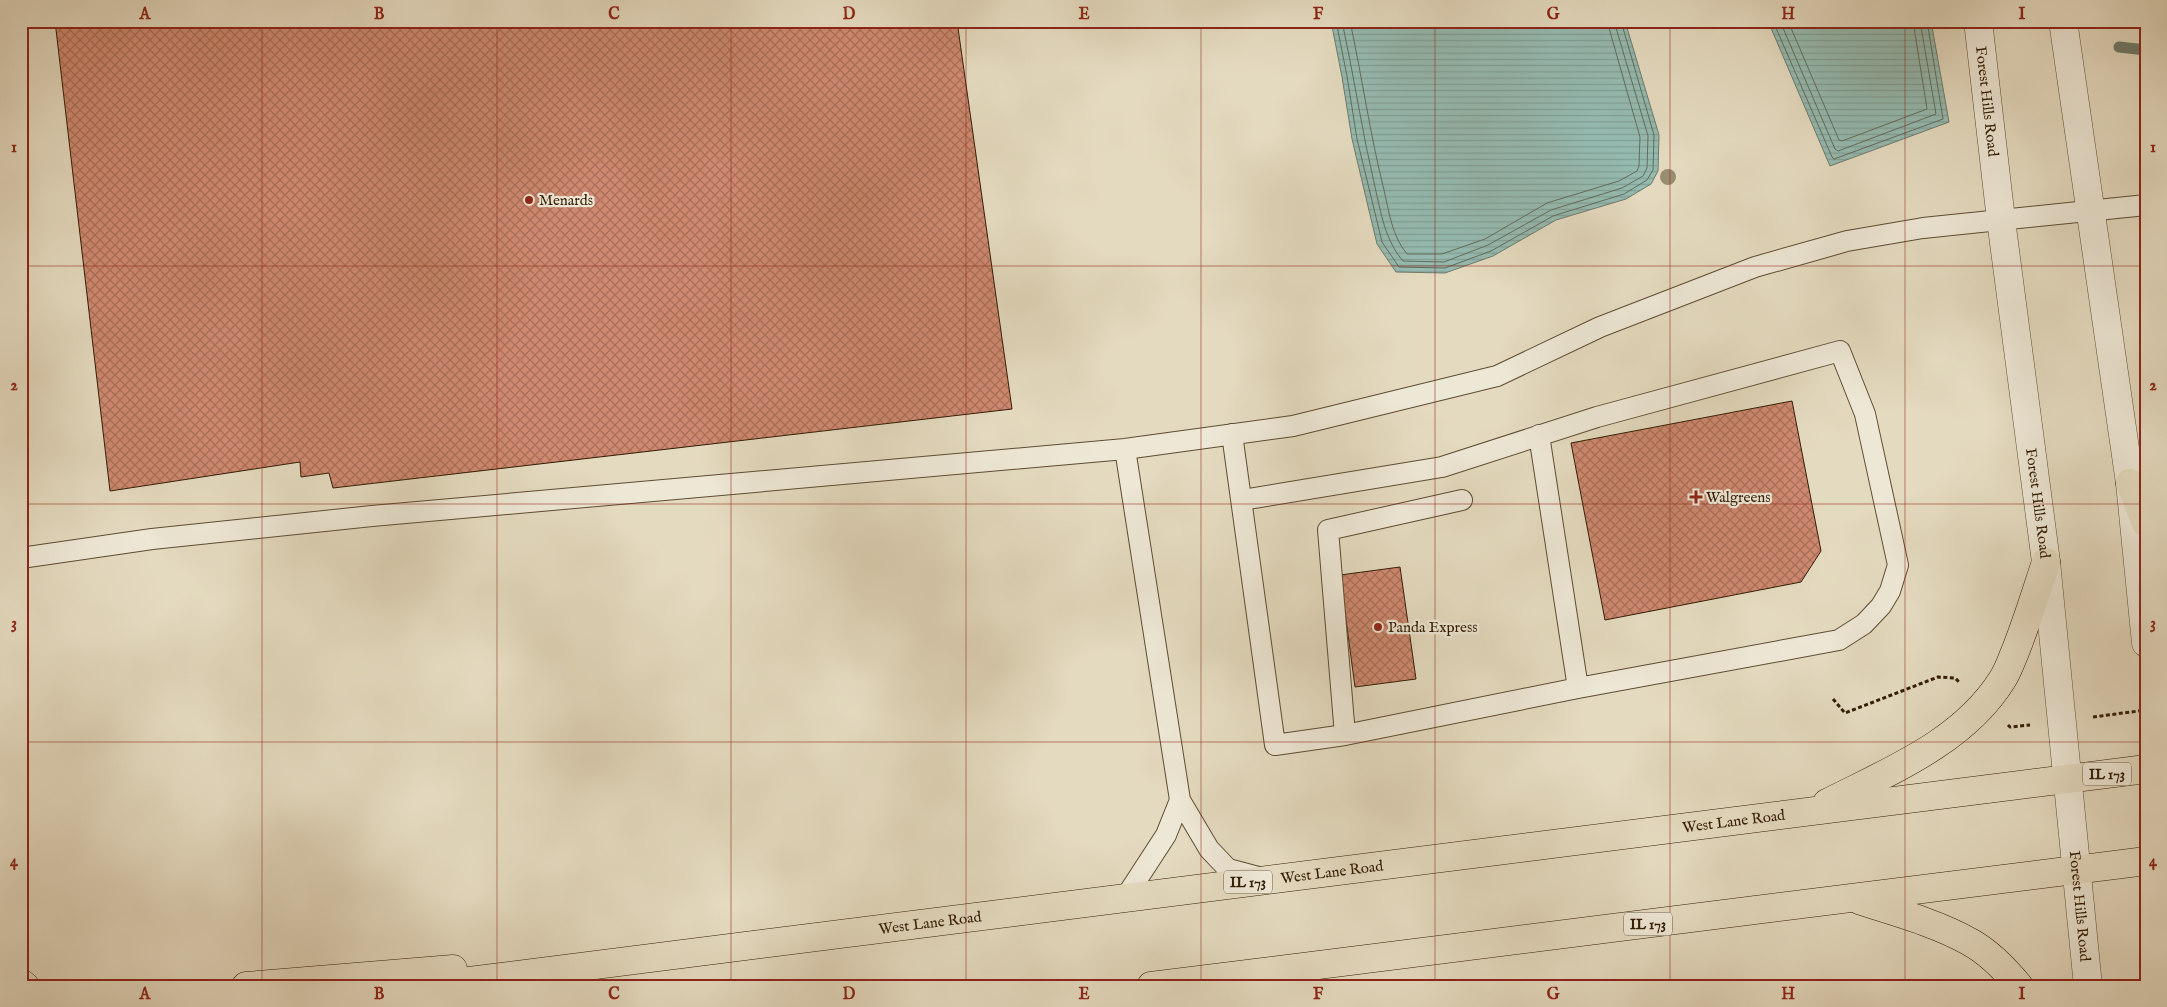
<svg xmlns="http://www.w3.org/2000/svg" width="2167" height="1007" font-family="'IM FELL English',serif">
<defs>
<pattern id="water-rules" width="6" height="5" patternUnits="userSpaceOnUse" patternTransform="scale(1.25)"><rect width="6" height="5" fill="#95bbb1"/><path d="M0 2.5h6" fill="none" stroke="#81a097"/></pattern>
<pattern id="building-cross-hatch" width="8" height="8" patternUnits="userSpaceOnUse" patternTransform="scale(1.25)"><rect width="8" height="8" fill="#cf8970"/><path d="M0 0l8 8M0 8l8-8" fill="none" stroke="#a96f5a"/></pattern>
</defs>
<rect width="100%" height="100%" fill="#e4dabf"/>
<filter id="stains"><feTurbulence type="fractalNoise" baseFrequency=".004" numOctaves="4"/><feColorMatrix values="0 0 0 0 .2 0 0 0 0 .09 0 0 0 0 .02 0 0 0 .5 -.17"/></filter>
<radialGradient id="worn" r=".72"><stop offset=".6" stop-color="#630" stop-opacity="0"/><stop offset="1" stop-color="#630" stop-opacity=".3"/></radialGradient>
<!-- water -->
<path fill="url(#water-rules)" stroke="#6e7b6b" d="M 1331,21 L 1625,21 L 1659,135 L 1658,171 L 1651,184 L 1626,199 L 1556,220 L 1493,256 L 1445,273 L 1396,272 L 1377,244 L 1352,139 L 1342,77 Z
M 1768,21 L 1931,21 L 1949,122 L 1830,166 Z"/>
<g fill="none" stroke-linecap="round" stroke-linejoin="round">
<!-- shore -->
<path stroke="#646c5a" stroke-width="1" d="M 1336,21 L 1347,76 L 1357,139 L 1382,242 L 1399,267 L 1445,268 L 1491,251 L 1553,216 L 1624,194 L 1647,180 L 1653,170 L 1654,135 L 1621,21
M 1342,21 C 1354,76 1362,132 1375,187 C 1381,213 1385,240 1403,261 L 1444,262 L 1488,245 L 1551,210 L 1622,188 L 1643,176 L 1647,168 L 1648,136 L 1614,21
M 1350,21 C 1362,77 1370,134 1384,190 C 1389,212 1392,236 1407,254 L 1442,254 L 1485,239 L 1547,203 L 1619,181 L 1637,171 L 1639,166 L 1640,137 L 1607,21
M 1773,21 L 1832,157 L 1834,159 L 1943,119 L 1927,21
M 1780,21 L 1835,149 L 1838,151 L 1936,114 L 1920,21
M 1788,21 L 1839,140 L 1842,141 L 1927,109 L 1913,21"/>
<!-- stream -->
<path stroke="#6e7b6b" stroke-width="11" d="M 2119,47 L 2146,50"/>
</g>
<!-- building -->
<path fill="url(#building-cross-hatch)" stroke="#331c03" d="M 55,21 L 957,21 L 1012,409 L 333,488 L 329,473 L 301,477 L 300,462 L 110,491 Z
M 1792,401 L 1821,551 L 1801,582 L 1605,620 L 1571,443 Z
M 1400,567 L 1416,679 L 1355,687 L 1340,575 Z"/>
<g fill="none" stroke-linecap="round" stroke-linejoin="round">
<defs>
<path id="service" d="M 1232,434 L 1275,745 L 1345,735 L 1578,688 L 1839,640 L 1864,624 L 1881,606 L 1890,591 L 1898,565 L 1865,414 L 1840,351 L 1597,417 L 1442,467 L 1242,500
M 1539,435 L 1578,688
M 1125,449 L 1180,800 L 1209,849 L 1228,869 L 1258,877
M 21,558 L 152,539 L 372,516 L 1125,449 L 1293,426 L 1497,376 L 1600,327 L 1755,267 L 1847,241 L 1923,228 L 2146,205
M 1345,735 L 1328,530 L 1462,500
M 1125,898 L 1166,835 L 1180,800"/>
<g id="tertiary">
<path id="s1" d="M 1978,21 L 2001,220 L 2046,562 L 2088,986"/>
<path d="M 2063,21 L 2130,483 L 2146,643"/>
</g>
<g id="primary">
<path d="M 2130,483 L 2146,523"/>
<path d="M 1827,803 C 1890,771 1963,742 2002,680 C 2008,671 2011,661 2015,652 C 2027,622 2036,592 2046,562"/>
<path d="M 1861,901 C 1896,912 1939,924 1970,942 C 1990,953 2005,969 2019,986"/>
<path d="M 21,983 L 25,986"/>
<path d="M 246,986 L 453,969"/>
<path id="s2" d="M 429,986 L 2146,769"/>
<path d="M 1151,986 L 2146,861"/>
</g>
</defs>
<!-- service casing -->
<use href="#service" stroke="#5f4c32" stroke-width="22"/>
<!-- tertiary casing -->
<use href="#tertiary" stroke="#5f4c32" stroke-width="29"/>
<!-- primary casing -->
<use href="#primary" stroke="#331c03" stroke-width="29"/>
<!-- path -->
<path stroke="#331c03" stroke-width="3" stroke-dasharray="4 2.5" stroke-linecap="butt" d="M 1833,699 L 1845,713 L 1938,677 L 1955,678 L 1960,683
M 2093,717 L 2146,710
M 2008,725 L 2010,727 L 2030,725"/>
<!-- service -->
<use href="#service" stroke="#ede7d5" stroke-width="20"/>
<!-- tertiary -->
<use href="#tertiary" stroke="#ede7d5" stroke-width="28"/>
<!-- primary -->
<use href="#primary" stroke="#e4dabf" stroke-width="28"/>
</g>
<!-- trees -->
<circle fill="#978d70" cx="1668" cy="177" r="8"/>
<!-- grid -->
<path fill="none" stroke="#8f2418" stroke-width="1" stroke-opacity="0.55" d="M 262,21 L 262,986M 497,21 L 497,986M 731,21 L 731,986M 966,21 L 966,986M 1201,21 L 1201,986M 1435,21 L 1435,986M 1670,21 L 1670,986M 1905,21 L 1905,986M 21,266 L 2146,266M 21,504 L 2146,504M 21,742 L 2146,742"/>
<!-- markers -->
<g fill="#8f2418" stroke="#ede7d5" stroke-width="2">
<circle cx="529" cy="200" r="5"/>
<path d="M1693.5 489.5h5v5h5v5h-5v5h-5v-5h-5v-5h5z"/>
<circle cx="1378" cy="627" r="5"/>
</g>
<g text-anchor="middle" stroke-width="4.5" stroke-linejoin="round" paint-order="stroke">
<!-- shield labels -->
<g fill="#ede7d5" stroke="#6b5942" stroke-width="1">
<rect x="2083" y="762.5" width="48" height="23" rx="4"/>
<rect x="1224" y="870.5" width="48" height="23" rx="4"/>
<rect x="1624" y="912.5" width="48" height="23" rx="4"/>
</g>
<g font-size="14" font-weight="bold" fill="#331c03">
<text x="2107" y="779">IL 173</text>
<text x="1248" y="887">IL 173</text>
<text x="1648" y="929">IL 173</text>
</g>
<!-- street labels -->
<g font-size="15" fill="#331c03" stroke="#ede7d5">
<text dy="5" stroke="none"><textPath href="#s1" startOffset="81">Forest Hills Road</textPath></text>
<text dy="5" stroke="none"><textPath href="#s1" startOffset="486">Forest Hills Road</textPath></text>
<text dy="5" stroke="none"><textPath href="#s2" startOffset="1315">West Lane Road</textPath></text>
<text dy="5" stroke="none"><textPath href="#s2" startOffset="910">West Lane Road</textPath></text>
<text dy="5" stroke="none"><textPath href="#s1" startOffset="891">Forest Hills Road</textPath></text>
<text dy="5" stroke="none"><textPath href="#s2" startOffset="505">West Lane Road</textPath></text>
</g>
<!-- poi labels -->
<g font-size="15" fill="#331c03" stroke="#ede7d5" text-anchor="start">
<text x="539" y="205">Menards</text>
<text x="1706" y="502">Walgreens</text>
<text x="1388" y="632">Panda Express</text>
</g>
</g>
<!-- margin -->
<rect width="2167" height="1007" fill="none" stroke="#e4dabf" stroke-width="55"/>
<rect x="28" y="28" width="2112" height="952" fill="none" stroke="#8f2418" stroke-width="2"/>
<g font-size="16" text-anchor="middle" font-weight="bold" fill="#8f2418">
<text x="145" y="19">A</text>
<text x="379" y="19">B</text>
<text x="614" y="19">C</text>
<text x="849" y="19">D</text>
<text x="1084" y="19">E</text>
<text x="1318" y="19">F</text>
<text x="1553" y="19">G</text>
<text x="1788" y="19">H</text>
<text x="2022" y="19">I</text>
<text x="14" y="152">1</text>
<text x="2153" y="152">1</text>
<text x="14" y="390">2</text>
<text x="2153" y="390">2</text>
<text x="14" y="628">3</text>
<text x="2153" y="628">3</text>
<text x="14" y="866">4</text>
<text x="2153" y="866">4</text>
<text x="145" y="999">A</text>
<text x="379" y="999">B</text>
<text x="614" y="999">C</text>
<text x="849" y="999">D</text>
<text x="1084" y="999">E</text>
<text x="1318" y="999">F</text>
<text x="1553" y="999">G</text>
<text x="1788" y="999">H</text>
<text x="2022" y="999">I</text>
</g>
<rect width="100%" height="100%" filter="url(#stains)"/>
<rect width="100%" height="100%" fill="url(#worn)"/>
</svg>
